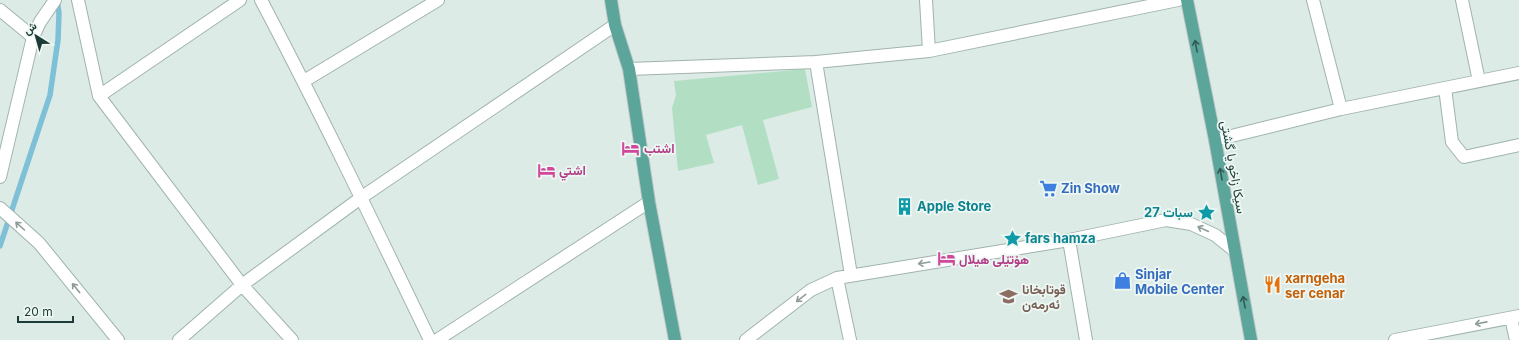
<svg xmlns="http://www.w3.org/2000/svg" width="1519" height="340" font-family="Inter,Vazirmatn,sans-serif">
<rect width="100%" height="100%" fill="#ddebe6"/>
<!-- green -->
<path fill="#b2dfc3" d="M 805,69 L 812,107 L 763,120 L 779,179 L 758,185 L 742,125 L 706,135 L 714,163 L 678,171 L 672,108 L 676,95 L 674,81 Z"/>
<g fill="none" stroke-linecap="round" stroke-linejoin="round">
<!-- stream -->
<path stroke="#7dc0d7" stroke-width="5.5" d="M 0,246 L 50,95 L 58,40 L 59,13 L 57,0"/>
<defs>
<path id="minor" d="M 78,0 L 99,96 L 242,285 L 292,340
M 261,0 C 320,112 375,226 430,340
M 926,0 L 929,51
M 1313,0 L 1341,109
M 1462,0 L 1479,81
M 0,10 L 33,37
M 816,62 L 851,275
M 629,69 L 816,62 L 929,51 L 1178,0
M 304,81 L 438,0
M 1445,88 L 1452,142 L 1464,157 L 1519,145
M 99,96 L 240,0
M 1215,140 L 1341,109 L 1519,73
M 0,177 L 33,37 L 40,22 L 55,0
M 0,208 L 39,243 L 118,340
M 1069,240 L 1086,340
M 837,278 L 850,340
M 1511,318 L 1516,340
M 179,340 L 242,285 L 362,197 L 615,25
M 437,340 L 649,202
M 746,340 L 811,290 L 837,278 L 1069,240 L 1166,220 L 1191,224 L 1215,235 L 1235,251
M 1395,340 L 1519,316"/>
<path id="major" d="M 611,0 L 615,25 L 629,69 L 649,202 L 675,340
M 1187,0 L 1215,140 L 1251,340"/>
</defs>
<!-- minor casing -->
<use href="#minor" stroke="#a0b3ae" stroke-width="14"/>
<!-- major casing -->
<use href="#major" stroke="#c0c8c7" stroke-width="14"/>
<!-- minor -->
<use href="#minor" stroke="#fff" stroke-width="12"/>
<!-- major -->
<use href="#major" stroke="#5ca59a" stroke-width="12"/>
</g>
<!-- one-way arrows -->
<defs><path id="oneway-shaft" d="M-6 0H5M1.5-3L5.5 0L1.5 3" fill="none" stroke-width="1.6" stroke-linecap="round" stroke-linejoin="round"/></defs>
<g stroke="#305b54">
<use href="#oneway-shaft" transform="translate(1196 46) rotate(-101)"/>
<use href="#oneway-shaft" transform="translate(1221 174) rotate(-100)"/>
<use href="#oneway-shaft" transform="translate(1244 302) rotate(-101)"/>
</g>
<g stroke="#8e9d9a">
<use href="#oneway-shaft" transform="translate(20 226) rotate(-138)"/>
<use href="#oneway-shaft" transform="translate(1203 229) rotate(-155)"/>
<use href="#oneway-shaft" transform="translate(924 263) rotate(171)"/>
<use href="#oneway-shaft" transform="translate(76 288) rotate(-129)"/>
<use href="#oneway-shaft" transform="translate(801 298) rotate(142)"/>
<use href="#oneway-shaft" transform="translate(1481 323) rotate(169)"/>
</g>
<!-- icons -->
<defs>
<symbol id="hotel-bare" viewBox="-9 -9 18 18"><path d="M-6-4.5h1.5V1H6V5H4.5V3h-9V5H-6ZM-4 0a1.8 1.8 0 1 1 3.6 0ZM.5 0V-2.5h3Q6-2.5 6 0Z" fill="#d1479c" stroke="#edf7f3" stroke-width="2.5" paint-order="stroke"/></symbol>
<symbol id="supermarket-bare" viewBox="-9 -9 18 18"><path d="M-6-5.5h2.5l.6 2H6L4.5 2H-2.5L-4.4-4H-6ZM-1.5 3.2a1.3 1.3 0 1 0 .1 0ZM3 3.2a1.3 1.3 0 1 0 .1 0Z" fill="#3f7fe0" stroke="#edf7f3" stroke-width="2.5" paint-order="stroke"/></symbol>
<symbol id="building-bare" viewBox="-9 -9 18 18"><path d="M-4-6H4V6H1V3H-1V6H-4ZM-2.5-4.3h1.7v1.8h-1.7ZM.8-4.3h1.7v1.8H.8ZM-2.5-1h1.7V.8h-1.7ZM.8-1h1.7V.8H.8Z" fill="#0f9aa8" stroke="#edf7f3" stroke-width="2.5" paint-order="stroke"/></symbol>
<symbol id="sight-bare" viewBox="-9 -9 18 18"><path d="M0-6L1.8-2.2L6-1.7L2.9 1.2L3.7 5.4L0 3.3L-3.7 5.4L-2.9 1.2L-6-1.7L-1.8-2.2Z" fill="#0f9aa8" stroke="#edf7f3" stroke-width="2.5" paint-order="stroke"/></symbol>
<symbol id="shop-bare" viewBox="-9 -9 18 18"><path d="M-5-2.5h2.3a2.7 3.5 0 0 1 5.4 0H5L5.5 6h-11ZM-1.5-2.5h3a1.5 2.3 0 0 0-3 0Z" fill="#3f7fe0" stroke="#edf7f3" stroke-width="2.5" paint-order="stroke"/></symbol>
<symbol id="restaurant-bare" viewBox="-9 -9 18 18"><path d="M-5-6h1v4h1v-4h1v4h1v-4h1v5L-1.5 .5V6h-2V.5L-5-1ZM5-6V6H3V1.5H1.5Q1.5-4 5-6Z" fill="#e8710a" stroke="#edf7f3" stroke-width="2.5" paint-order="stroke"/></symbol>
<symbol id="school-bare" viewBox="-9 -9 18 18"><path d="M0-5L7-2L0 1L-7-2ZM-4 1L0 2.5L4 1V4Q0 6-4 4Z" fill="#8d6e63" stroke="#edf7f3" stroke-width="2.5" paint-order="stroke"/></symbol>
</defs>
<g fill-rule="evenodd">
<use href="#hotel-bare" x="618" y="136" width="25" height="25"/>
<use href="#hotel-bare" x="534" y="158" width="25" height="25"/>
<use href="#supermarket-bare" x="1036" y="176" width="25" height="25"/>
<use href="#building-bare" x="892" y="194" width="25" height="25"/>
<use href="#sight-bare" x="1194" y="200" width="25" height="25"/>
<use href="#sight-bare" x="1000" y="226" width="25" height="25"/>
<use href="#hotel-bare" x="934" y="246" width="25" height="25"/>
<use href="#shop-bare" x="1110" y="268" width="25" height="25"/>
<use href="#restaurant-bare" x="1260" y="272" width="25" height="25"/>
<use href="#school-bare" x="996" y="284" width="25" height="25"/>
</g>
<g text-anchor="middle" stroke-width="3.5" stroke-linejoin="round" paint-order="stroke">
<!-- hotel labels -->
<g font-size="13" font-weight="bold" fill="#b23c85" stroke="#edf7f3" text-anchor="start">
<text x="644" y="153">اشتب</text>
<text x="559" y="175">اشتي</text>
<text x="959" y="264">هۆتێلی هیلال</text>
</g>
<!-- street labels -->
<g font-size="13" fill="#1d3b36" stroke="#edf7f3">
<text transform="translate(1234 167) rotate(80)" y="5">سیکا زاخو یا گشتى</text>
</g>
<!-- shop labels -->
<g font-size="13" font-weight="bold" fill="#366cbe" stroke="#edf7f3" text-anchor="start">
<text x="1061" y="193">Zin Show</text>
<text x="1135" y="279">Sinjar<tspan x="1135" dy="15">Mobile Center</tspan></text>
</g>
<!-- culture labels -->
<g font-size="13" font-weight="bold" fill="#0d838f" stroke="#edf7f3" text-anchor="start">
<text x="917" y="211">Apple Store</text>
<text x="1193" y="217" text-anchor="end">27 سبات</text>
<text x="1025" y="243">fars hamza</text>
</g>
<!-- food labels -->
<g font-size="13" font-weight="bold" fill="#c56008" stroke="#edf7f3" text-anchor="start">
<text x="1285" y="283">xarngeha<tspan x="1285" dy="15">ser cenar</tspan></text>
</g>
<!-- education labels -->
<g font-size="13" font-weight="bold" fill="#785e54" stroke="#edf7f3" text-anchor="start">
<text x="1022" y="294">قوتابخانا<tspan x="1022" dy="15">ئه‌رمه‌ن</tspan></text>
</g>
</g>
<!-- north arrow -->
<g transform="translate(36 36) rotate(323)" stroke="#edf7f3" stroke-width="3" paint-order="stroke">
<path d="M0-3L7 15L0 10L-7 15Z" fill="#1d3b36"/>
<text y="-6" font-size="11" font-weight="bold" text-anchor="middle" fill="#1d3b36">ش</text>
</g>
<!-- scale -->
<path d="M18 316v6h55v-6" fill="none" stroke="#1d3b36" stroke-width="2"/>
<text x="24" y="316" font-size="12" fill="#1d3b36" stroke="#edf7f3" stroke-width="3" paint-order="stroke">20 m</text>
</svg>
